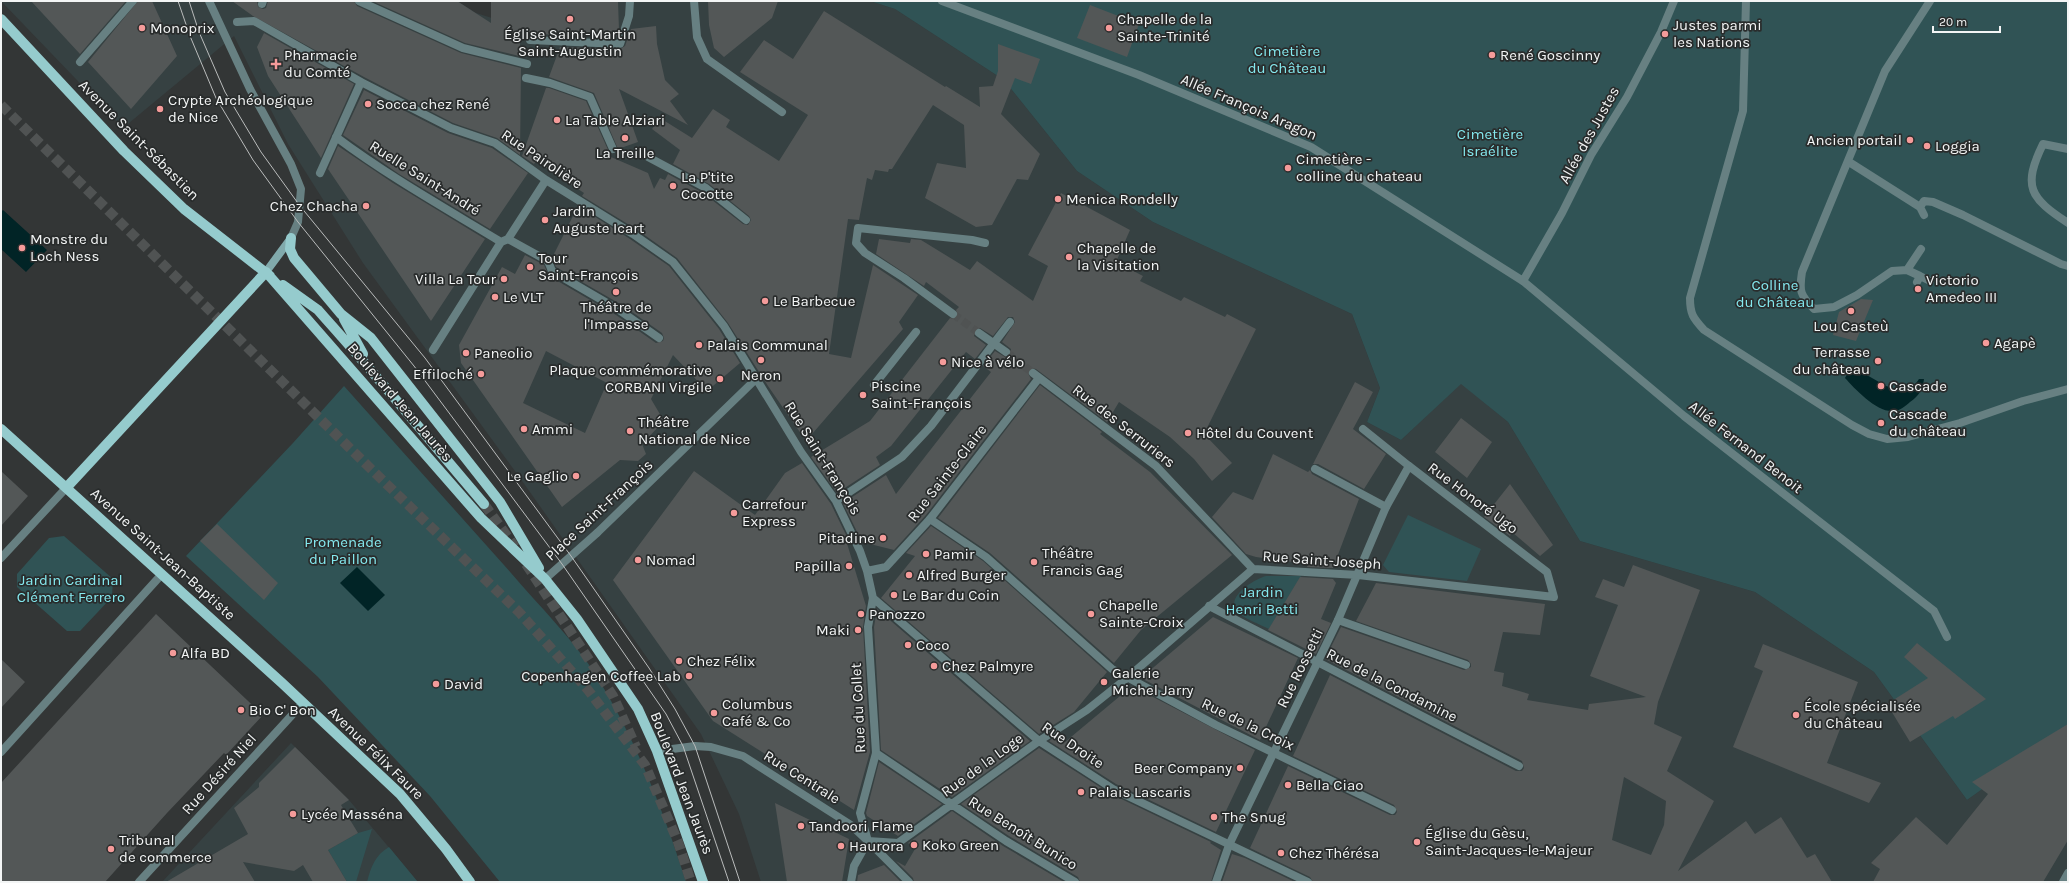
<svg xmlns="http://www.w3.org/2000/svg" width="2069" height="883" font-family="Karla,sans-serif">
<rect width="100%" height="100%" fill="#333636"/>
<!-- built -->
<path fill="#364142" d="M 1,1 L 457,1 L 476,13 L 492,18 L 493,1 L 870,1 L 895,9 L 1004,80 L 1077,171 L 1153,222 L 1352,314 L 1380,388 L 1367,422 L 1401,440 L 1461,383 L 1508,422 L 1580,541 L 1755,592 L 1874,672 L 1967,800 L 2068,728 L 2068,882 L 761,882 L 739,814 L 701,734 L 520,478 L 363,263 L 288,144 L 234,36 L 123,128 Z
M 291,743 L 349,800 L 418,882 L 162,882 Z"/>
<!-- green -->
<path fill="#305355" d="M 870,1 L 2068,1 L 2068,728 L 1967,800 L 1874,672 L 1755,592 L 1580,541 L 1508,422 L 1461,384 L 1401,440 L 1367,422 L 1380,388 L 1352,314 L 1153,222 L 1077,171 L 1004,80 L 895,9 Z
M 344,386 C 400,449 456,511 511,573 C 540,607 574,640 597,677 C 636,740 664,812 686,882 L 500,882 L 430,796 L 318,677 L 186,556 L 293,443 Z
M 1408,515 L 1481,549 L 1467,581 L 1389,572 L 1383,565 Z
M 64,536 L 113,579 L 112,597 L 80,631 L 67,631 L 17,587 L 17,574 L 49,538 Z
M 1266,576 L 1301,576 L 1269,629 C 1260,624 1246,620 1239,613 C 1222,599 1254,579 1266,576 Z
M 372,829 L 356,882 L 347,882 L 328,850 L 358,833 Z
M 389,847 L 417,881 L 418,882 L 367,882 C 371,867 375,855 389,847 Z"/>
<!-- water -->
<path fill="#012426" d="M 3,210 L 47,250 L 26,272 L 1,249 L 1,212 Z
M 1858,370 L 1886,386 L 1904,391 L 1914,386 L 1919,379 L 1924,379 C 1923,389 1919,396 1910,402 C 1906,406 1899,411 1894,411 C 1877,413 1855,389 1845,378 L 1849,371 Z
M 357,567 L 385,595 L 368,611 L 340,583 Z"/>
<!-- building -->
<path fill="#535757" fill-rule="evenodd" d="M 31,1 L 126,1 L 80,54 Z
M 138,1 L 152,1 L 177,56 L 131,109 L 88,62 Z
M 232,1 L 257,1 L 258,7 L 263,9 L 266,8 L 268,1 L 354,1 L 357,6 L 461,53 L 521,68 L 520,155 L 497,138 L 453,123 L 364,77 L 253,16 Z
M 372,1 L 457,1 L 491,23 L 491,1 L 618,1 L 619,30 L 616,38 L 521,33 L 519,56 L 465,43 Z
M 708,1 L 778,1 L 772,18 L 724,57 L 714,48 L 709,25 Z
M 1090,5 L 1139,24 L 1127,57 L 1077,38 Z
M 824,11 L 945,87 L 946,86 L 980,107 L 979,87 L 993,86 L 998,71 L 998,44 L 1040,59 L 1031,84 L 1015,78 L 1001,114 L 1040,154 L 1028,180 L 1017,179 L 992,225 L 976,227 L 925,198 L 937,163 L 966,168 L 964,125 L 933,105 L 892,169 L 889,169 L 888,172 L 875,170 L 872,180 L 867,178 L 859,220 L 848,219 L 829,354 L 851,358 L 873,265 L 918,295 L 899,322 L 903,329 L 806,441 L 768,386 L 728,323 L 677,258 L 636,229 L 582,196 L 584,193 L 536,161 L 534,164 L 522,156 L 546,88 L 549,88 L 586,101 L 609,152 L 604,154 L 648,173 L 654,189 L 660,178 L 665,180 L 668,174 L 703,193 L 743,224 L 748,225 L 751,220 L 749,216 L 709,184 L 673,164 L 680,150 L 652,129 L 660,118 L 692,138 L 713,109 L 730,120 L 726,127 L 779,161 L 808,115 L 740,72 L 764,40 L 793,59 Z
M 656,26 L 657,44 L 665,80 L 679,94 L 670,101 L 688,125 L 619,89 L 638,142 L 618,149 L 594,93 L 549,77 L 560,47 L 620,49 L 625,46 L 631,29 Z
M 264,33 L 354,84 L 321,158 L 268,76 L 257,47 Z
M 364,90 L 448,133 L 492,148 L 528,173 L 490,229 L 399,174 L 343,135 Z
M 338,146 L 393,183 L 485,239 L 431,321 L 328,169 Z
M 1061,193 L 1130,230 L 1116,262 L 1143,276 L 1140,281 L 1181,301 L 1184,297 L 1225,317 L 1227,314 L 1256,329 L 1204,434 L 1232,463 L 1212,481 L 1194,459 L 1170,437 L 1119,402 L 1107,422 L 1036,369 L 1031,368 L 1028,373 L 1031,379 L 926,515 L 894,550 L 862,542 L 843,503 L 886,475 L 896,494 L 991,372 L 983,366 L 995,351 L 1005,357 L 1011,355 L 1011,349 L 1002,342 L 1015,322 L 1013,317 L 1008,317 L 993,336 L 980,328 L 975,330 L 974,336 L 986,345 L 975,359 L 966,352 L 891,446 L 876,457 L 880,465 L 837,493 L 811,457 L 870,421 L 950,318 L 955,319 L 958,315 L 956,310 L 959,307 L 926,282 L 924,286 L 876,254 L 879,239 L 910,243 L 911,239 L 921,240 L 970,270 L 977,261 L 1033,301 L 1048,266 L 1028,255 Z
M 578,206 L 630,239 L 669,266 L 719,329 L 740,363 L 707,391 L 673,355 L 651,399 L 664,421 L 642,444 L 646,454 L 638,461 L 620,460 L 562,507 L 461,363 L 459,345 L 502,267 L 515,274 L 525,255 L 544,265 L 549,276 L 616,315 L 656,343 L 663,341 L 664,338 L 662,333 L 622,305 L 556,267 L 552,258 ZM 546,351 L 607,383 L 585,433 L 523,403 Z
M 1861,299 L 1873,300 L 1856,341 L 1833,335 L 1839,312 Z
M 1355,382 L 1373,392 L 1353,429 L 1386,454 L 1364,489 L 1318,464 L 1313,464 Z
M 1040,385 L 1102,432 L 1100,434 L 1150,472 L 1232,555 L 1141,630 L 1114,663 L 990,553 L 938,518 Z
M 1461,418 L 1492,442 L 1467,478 L 1435,452 Z
M 1273,454 L 1308,472 L 1310,470 L 1312,474 L 1359,499 L 1333,568 L 1307,567 L 1308,564 L 1256,557 L 1246,554 L 1212,517 L 1233,492 L 1253,500 Z
M 802,463 L 831,504 L 847,537 L 845,537 L 866,606 L 863,627 L 870,752 L 854,810 L 713,721 L 613,580 L 694,471 L 755,515 L 785,473 Z
M 1,471 L 28,496 L 1,526 Z
M 1510,484 L 1553,545 L 1540,556 L 1512,532 L 1510,536 L 1484,517 Z
M 217,524 L 278,583 L 264,600 L 200,541 Z
M 931,526 L 983,561 L 1107,672 L 1074,712 L 1039,734 L 881,598 L 915,556 L 906,553 Z
M 1633,565 L 1700,590 L 1658,702 L 1654,724 L 1682,737 L 1667,771 L 1714,801 L 1678,871 L 1746,821 L 1755,834 L 1781,817 L 1807,858 L 1815,854 L 1832,882 L 1313,882 L 1310,877 L 1250,848 L 1288,766 L 1390,815 L 1395,815 L 1397,812 L 1394,805 L 1293,756 L 1330,675 L 1516,771 L 1522,771 L 1524,768 L 1522,761 L 1325,659 L 1341,627 L 1464,670 L 1471,667 L 1471,664 L 1468,660 L 1356,621 L 1376,583 L 1545,604 L 1540,635 L 1503,632 L 1494,671 L 1504,673 L 1502,686 L 1529,694 L 1527,700 L 1588,710 L 1589,704 L 1646,697 L 1590,676 L 1618,605 L 1595,597 L 1603,579 L 1624,587 ZM 1624,777 L 1666,801 L 1664,825 L 1651,855 L 1612,840 Z
M 1300,577 L 1333,579 L 1336,583 L 1321,619 L 1331,623 L 1316,654 L 1268,630 Z
M 877,609 L 1030,741 L 952,797 L 881,750 L 874,627 Z
M 156,614 L 263,715 L 226,755 L 224,753 L 167,813 L 105,882 L 1,882 L 1,783 Z
M 1213,617 L 1298,658 L 1260,740 L 1141,678 Z
M 1917,643 L 1986,699 L 1955,719 L 1953,716 L 1910,742 L 1887,704 L 1928,678 L 1904,657 Z
M 1763,644 L 1858,682 L 1827,763 L 1881,783 L 1869,803 L 1733,747 L 1763,671 L 1754,667 Z
M 1,659 L 25,682 L 1,708 Z
M 1132,686 L 1255,750 L 1216,832 L 1116,784 L 1049,741 L 1058,735 L 1065,742 Z
M 2068,724 L 2068,840 L 2043,882 L 1873,882 L 1880,869 L 1871,863 L 1916,817 L 1947,845 L 1988,794 L 1972,782 Z
M 295,747 L 349,800 L 341,805 L 358,833 L 328,850 L 347,882 L 313,882 L 303,865 L 294,871 L 243,862 L 255,882 L 166,882 L 248,834 L 234,808 L 259,787 L 259,783 Z
M 1039,748 L 1111,794 L 1211,842 L 1210,843 L 1221,850 L 1211,882 L 1080,882 L 1078,877 L 1009,836 L 961,804 Z
M 879,762 L 942,804 L 898,836 L 867,816 L 866,813 Z
M 775,803 L 849,839 L 842,882 L 787,882 Z
M 952,811 L 1003,846 L 1064,882 L 914,882 L 913,878 L 896,861 L 905,866 L 915,849 L 908,843 Z
M 1232,854 L 1245,858 L 1295,882 L 1222,882 Z
M 884,865 L 901,882 L 857,882 L 858,875 Z"/>
<g fill="none" stroke-linecap="round" stroke-linejoin="round">
<!-- minor-tunnel -->
<path stroke="#505353" stroke-width="8" stroke-dasharray="8 4" stroke-linecap="butt" d="M 953,314 L 979,333
M 1006,352 L 1033,373"/>
<!-- primary-tunnel -->
<path stroke="#505353" stroke-width="10" stroke-dasharray="10 5" stroke-linecap="butt" d="M 1,105 L 371,469 L 519,612 L 588,690 L 645,765 L 678,842 L 691,882
M 484,504 L 515,547
M 526,564 L 613,696 L 636,747"/>
<!-- service -->
<path stroke="#678082" stroke-width="8" d="M 694,1 L 697,37 L 707,59 L 782,112
M 1746,1 L 1743,111 L 1690,298 C 1690,314 1693,318 1704,330 L 1852,425 L 1869,434 L 1887,439 L 1908,437 L 1960,423 L 2023,401 L 2068,389
M 526,78 L 550,83 L 590,97 L 613,149
M 2068,149 L 2043,144 C 2022,187 2030,198 2068,223
M 1849,162 L 1920,207
M 1924,215 L 1920,207 L 1924,201 L 1933,202 L 1963,215 L 2061,264 L 2068,266
M 1907,270 L 1921,249
M 1920,276 L 1930,281
M 1523,281 L 1684,416 L 1934,611 L 1947,637
M 1917,282 L 1920,276 L 1907,270 L 1892,271 L 1857,295 L 1834,307 L 1814,309 C 1800,295 1799,291 1802,272 L 1885,71 L 1930,1"/>
<!-- pedestrian -->
<path stroke="#678082" stroke-width="8" d="M 359,1 L 463,48 L 527,64
M 262,4 L 263,1
M 237,22 L 254,21 L 361,82 L 451,128 L 495,143 L 546,180 L 633,234 L 673,262 L 724,326 L 801,452 L 836,501 L 860,551 L 867,571 L 873,598 L 868,627 L 876,753 L 860,813 L 868,841 L 854,866 L 851,882
M 80,62 L 133,1
M 336,137 C 388,176 445,208 501,242
M 648,157 L 706,188 L 746,220
M 320,173 L 361,82
M 508,239 L 548,261 L 552,271 L 619,310 L 659,338
M 433,350 L 501,242 L 508,239 L 546,180
M 874,385 L 916,332
M 1363,429 L 1409,466
M 1315,469 L 1386,507
M 836,501 L 902,457 L 931,426 L 1010,322
M 597,533 L 757,378
M 867,571 L 886,567 L 930,519
M 873,598 L 1039,741 L 1113,789 L 1308,882
M 1209,606 L 1519,766
M 1338,620 L 1466,665
M 876,753 L 1006,841 L 1075,882
M 1274,753 L 1392,810
M 868,841 L 898,843 L 1039,741 L 1087,710 L 1127,678
M 868,841 L 909,882"/>
<!-- minor -->
<path stroke="#678082" stroke-width="8" d="M 942,1 L 1139,75 L 1311,147 L 1523,281 L 1562,213 L 1591,155 L 1627,97 L 1661,32 L 1674,1
M 530,40 L 620,44 L 629,16 L 630,1
M 953,314 L 904,278 L 865,253 L 856,243 L 858,228 L 972,240 L 985,243
M 979,333 L 1006,352
M 1033,373 L 1156,466 L 1253,569
M 1039,378 L 930,519 L 986,557 L 1112,669 L 1216,725 L 1274,753
M 1,558 L 67,487
M 545,579 L 597,533
M 1127,678 L 1253,569 L 1358,575 L 1554,597 L 1547,572 L 1409,466 L 1386,507 L 1338,620 L 1229,845 L 1216,882
M 657,751 L 695,746 L 711,747 L 743,756 L 851,825 L 868,841
M 1,752 L 162,574
M 139,882 L 303,703
M 2063,882 L 2068,873"/>
<!-- tertiary -->
<path stroke="#678082" stroke-width="8" d="M 209,1 L 250,89 L 291,164 L 301,189 L 298,222 L 291,238"/>
<!-- secondary -->
<path stroke="#81aaac" stroke-width="8" d="M 266,272 L 291,238"/>
<!-- primary -->
<path stroke="#95cbcd" stroke-width="10" d="M 1,19 L 124,151 L 184,209 L 270,276
M 291,238 L 290,249 L 294,258 L 341,314 L 371,338 L 500,502 L 539,568
M 266,272 L 481,518 L 545,579 L 577,619 L 638,709 L 657,751 L 703,882
M 283,285 L 318,310 L 325,318 C 379,378 431,442 484,504
M 344,319 L 363,354
M 1,429 L 282,683 L 400,794 L 446,849 L 470,882
M 67,487 L 266,272"/>
<!-- tram -->
<path stroke="#babcbc" stroke-width="1" d="M 178,1 L 190,36 L 216,98 L 253,160 L 298,222 L 414,366 L 562,564 L 666,714 L 683,746 L 729,882
M 189,1 L 199,32 L 225,92 L 261,152 L 300,206 L 425,358 L 571,556 L 649,668 L 675,709 L 695,746 L 740,882"/>
</g>
<!-- markers -->
<g fill="#f59b9a" stroke="#292c2c" stroke-width="1.5">
<circle cx="570" cy="19" r="4"/>
<circle cx="142" cy="28" r="4"/>
<circle cx="1109" cy="28" r="4"/>
<circle cx="1665" cy="34" r="4"/>
<circle cx="1492" cy="55" r="4"/>
<path d="M274 58h4v4h4v4h-4v4h-4v-4h-4v-4h4z"/>
<circle cx="368" cy="104" r="4"/>
<circle cx="160" cy="109" r="4"/>
<circle cx="557" cy="120" r="4"/>
<circle cx="625" cy="138" r="4"/>
<circle cx="1910" cy="140" r="4"/>
<circle cx="1927" cy="146" r="4"/>
<circle cx="1288" cy="168" r="4"/>
<circle cx="673" cy="186" r="4"/>
<circle cx="1058" cy="199" r="4"/>
<circle cx="366" cy="206" r="4"/>
<circle cx="545" cy="220" r="4"/>
<circle cx="22" cy="248" r="4"/>
<circle cx="1069" cy="257" r="4"/>
<circle cx="530" cy="267" r="4"/>
<circle cx="504" cy="279" r="4"/>
<circle cx="1918" cy="289" r="4"/>
<circle cx="616" cy="292" r="4"/>
<circle cx="495" cy="297" r="4"/>
<circle cx="765" cy="301" r="4"/>
<circle cx="1851" cy="311" r="4"/>
<circle cx="1986" cy="343" r="4"/>
<circle cx="699" cy="345" r="4"/>
<circle cx="466" cy="353" r="4"/>
<circle cx="761" cy="360" r="4"/>
<circle cx="1878" cy="361" r="4"/>
<circle cx="943" cy="362" r="4"/>
<circle cx="481" cy="374" r="4"/>
<circle cx="720" cy="379" r="4"/>
<circle cx="1881" cy="386" r="4"/>
<circle cx="863" cy="395" r="4"/>
<circle cx="1881" cy="423" r="4"/>
<circle cx="524" cy="429" r="4"/>
<circle cx="630" cy="431" r="4"/>
<circle cx="1188" cy="433" r="4"/>
<circle cx="576" cy="476" r="4"/>
<circle cx="734" cy="513" r="4"/>
<circle cx="883" cy="538" r="4"/>
<circle cx="926" cy="554" r="4"/>
<circle cx="638" cy="560" r="4"/>
<circle cx="1034" cy="562" r="4"/>
<circle cx="849" cy="566" r="4"/>
<circle cx="909" cy="575" r="4"/>
<circle cx="894" cy="595" r="4"/>
<circle cx="861" cy="614" r="4"/>
<circle cx="1091" cy="614" r="4"/>
<circle cx="858" cy="630" r="4"/>
<circle cx="908" cy="645" r="4"/>
<circle cx="173" cy="653" r="4"/>
<circle cx="679" cy="661" r="4"/>
<circle cx="934" cy="666" r="4"/>
<circle cx="689" cy="676" r="4"/>
<circle cx="1104" cy="682" r="4"/>
<circle cx="436" cy="684" r="4"/>
<circle cx="241" cy="710" r="4"/>
<circle cx="714" cy="713" r="4"/>
<circle cx="1796" cy="715" r="4"/>
<circle cx="1240" cy="768" r="4"/>
<circle cx="1288" cy="785" r="4"/>
<circle cx="1081" cy="792" r="4"/>
<circle cx="293" cy="814" r="4"/>
<circle cx="1214" cy="817" r="4"/>
<circle cx="801" cy="826" r="4"/>
<circle cx="1417" cy="842" r="4"/>
<circle cx="914" cy="845" r="4"/>
<circle cx="841" cy="846" r="4"/>
<circle cx="111" cy="849" r="4"/>
<circle cx="1281" cy="853" r="4"/>
</g>
<g text-anchor="middle" stroke-width="3.5" stroke-linejoin="round" paint-order="stroke">
<!-- poi labels -->
<g font-size="15" fill="#f3f5f5" stroke="#292c2c" text-anchor="start">
<text x="1117" y="24">Chapelle de la<tspan x="1117" dy="17">Sainte-Trinité</tspan></text>
<text x="1673" y="30">Justes parmi<tspan x="1673" dy="17">les Nations</tspan></text>
<text x="150" y="33">Monoprix</text>
<text x="570" y="39" text-anchor="middle">Église Saint-Martin<tspan x="570" dy="17">Saint-Augustin</tspan></text>
<text x="284" y="60">Pharmacie<tspan x="284" dy="17">du Comté</tspan></text>
<text x="1500" y="60">René Goscinny</text>
<text x="168" y="105">Crypte Archéologique<tspan x="168" dy="17">de Nice</tspan></text>
<text x="376" y="109">Socca chez René</text>
<text x="565" y="125">La Table Alziari</text>
<text x="1902" y="145" text-anchor="end">Ancien portail</text>
<text x="1935" y="151">Loggia</text>
<text x="625" y="158" text-anchor="middle">La Treille</text>
<text x="1296" y="164">Cimetière -<tspan x="1296" dy="17">colline du chateau</tspan></text>
<text x="681" y="182">La P'tite<tspan x="681" dy="17">Cocotte</tspan></text>
<text x="1066" y="204">Menica Rondelly</text>
<text x="358" y="211" text-anchor="end">Chez Chacha</text>
<text x="553" y="216">Jardin<tspan x="553" dy="17">Auguste Icart</tspan></text>
<text x="30" y="244">Monstre du<tspan x="30" dy="17">Loch Ness</tspan></text>
<text x="1077" y="253">Chapelle de<tspan x="1077" dy="17">la Visitation</tspan></text>
<text x="538" y="263">Tour<tspan x="538" dy="17">Saint-François</tspan></text>
<text x="496" y="284" text-anchor="end">Villa La Tour</text>
<text x="1926" y="285">Victorio<tspan x="1926" dy="17">Amedeo III</tspan></text>
<text x="503" y="302">Le VLT</text>
<text x="773" y="306">Le Barbecue</text>
<text x="616" y="312" text-anchor="middle">Théâtre de<tspan x="616" dy="17">l'Impasse</tspan></text>
<text x="1851" y="331" text-anchor="middle">Lou Casteù</text>
<text x="1994" y="348">Agapè</text>
<text x="707" y="350">Palais Communal</text>
<text x="1870" y="357" text-anchor="end">Terrasse<tspan x="1870" dy="17">du château</tspan></text>
<text x="474" y="358">Paneolio</text>
<text x="951" y="367">Nice à vélo</text>
<text x="712" y="375" text-anchor="end">Plaque commémorative<tspan x="712" dy="17">CORBANI Virgile</tspan></text>
<text x="473" y="379" text-anchor="end">Effiloché</text>
<text x="761" y="380" text-anchor="middle">Neron</text>
<text x="871" y="391">Piscine<tspan x="871" dy="17">Saint-François</tspan></text>
<text x="1889" y="391">Cascade</text>
<text x="1889" y="419">Cascade<tspan x="1889" dy="17">du château</tspan></text>
<text x="638" y="427">Théâtre<tspan x="638" dy="17">National de Nice</tspan></text>
<text x="532" y="434">Ammi</text>
<text x="1196" y="438">Hôtel du Couvent</text>
<text x="568" y="481" text-anchor="end">Le Gaglio</text>
<text x="742" y="509">Carrefour<tspan x="742" dy="17">Express</tspan></text>
<text x="875" y="543" text-anchor="end">Pitadine</text>
<text x="1042" y="558">Théâtre<tspan x="1042" dy="17">Francis Gag</tspan></text>
<text x="934" y="559">Pamir</text>
<text x="646" y="565">Nomad</text>
<text x="841" y="571" text-anchor="end">Papilla</text>
<text x="917" y="580">Alfred Burger</text>
<text x="902" y="600">Le Bar du Coin</text>
<text x="1099" y="610">Chapelle<tspan x="1099" dy="17">Sainte-Croix</tspan></text>
<text x="869" y="619">Panozzo</text>
<text x="850" y="635" text-anchor="end">Maki</text>
<text x="916" y="650">Coco</text>
<text x="181" y="658">Alfa BD</text>
<text x="687" y="666">Chez Félix</text>
<text x="942" y="671">Chez Palmyre</text>
<text x="1112" y="678">Galerie<tspan x="1112" dy="17">Michel Jarry</tspan></text>
<text x="681" y="681" text-anchor="end">Copenhagen Coffee Lab</text>
<text x="444" y="689">David</text>
<text x="722" y="709">Columbus<tspan x="722" dy="17">Café &amp; Co</tspan></text>
<text x="1804" y="711">École spécialisée<tspan x="1804" dy="17">du Château</tspan></text>
<text x="249" y="715">Bio C' Bon</text>
<text x="1232" y="773" text-anchor="end">Beer Company</text>
<text x="1296" y="790">Bella Ciao</text>
<text x="1089" y="797">Palais Lascaris</text>
<text x="301" y="819">Lycée Masséna</text>
<text x="1222" y="822">The Snug</text>
<text x="809" y="831">Tandoori Flame</text>
<text x="1425" y="838">Église du Gèsu,<tspan x="1425" dy="17">Saint-Jacques-le-Majeur</tspan></text>
<text x="119" y="845">Tribunal<tspan x="119" dy="17">de commerce</tspan></text>
<text x="922" y="850">Koko Green</text>
<text x="849" y="851">Haurora</text>
<text x="1289" y="858">Chez Thérésa</text>
</g>
<!-- park labels -->
<g font-size="15" fill="#85e9ef" stroke="#292c2c">
<text x="1287" y="56">Cimetière<tspan x="1287" dy="17">du Château</tspan></text>
<text x="1490" y="139">Cimetière<tspan x="1490" dy="17">Israélite</tspan></text>
<text x="1775" y="290">Colline<tspan x="1775" dy="17">du Château</tspan></text>
<text x="343" y="547">Promenade<tspan x="343" dy="17">du Paillon</tspan></text>
<text x="71" y="585">Jardin Cardinal<tspan x="71" dy="17">Clément Ferrero</tspan></text>
<text x="1262" y="597">Jardin<tspan x="1262" dy="17">Henri Betti</tspan></text>
</g>
<!-- street labels -->
<g font-size="15" fill="#f3f5f5" stroke="#292c2c">
<text transform="translate(1249 107) rotate(23)" y="5">Allée François Aragon</text>
<text transform="translate(1589 135) rotate(-61)" y="5">Allée des Justes</text>
<text transform="translate(139 140) rotate(45)" y="5">Avenue Saint-Sébastien</text>
<text transform="translate(542 159) rotate(34)" y="5">Rue Pairolière</text>
<text transform="translate(425 178) rotate(32)" y="5">Ruelle Saint-André</text>
<text transform="translate(400 402) rotate(49)" y="5">Boulevard Jean Jaurès</text>
<text transform="translate(1124 426) rotate(38)" y="5">Rue des Serruriers</text>
<text transform="translate(1746 447) rotate(38)" y="5">Allée Fernand Benoit</text>
<text transform="translate(823 458) rotate(58)" y="5">Rue Saint-François</text>
<text transform="translate(947 473) rotate(-52)" y="5">Rue Sainte-Claire</text>
<text transform="translate(1473 498) rotate(37)" y="5">Rue Honoré Ugo</text>
<text transform="translate(599 510) rotate(-43)" y="5">Place Saint-François</text>
<text transform="translate(163 554) rotate(42)" y="5">Avenue Saint-Jean-Baptiste</text>
<text transform="translate(1322 560) rotate(4)" y="5">Rue Saint-Joseph</text>
<text transform="translate(1300 668) rotate(-64)" y="5">Rue Rossetti</text>
<text transform="translate(1392 685) rotate(27)" y="5">Rue de la Condamine</text>
<text transform="translate(858 708) rotate(-93)" y="5">Rue du Collet</text>
<text transform="translate(1248 724) rotate(26)" y="5">Rue de la Croix</text>
<text transform="translate(1073 745) rotate(34)" y="5">Rue Droite</text>
<text transform="translate(376 753) rotate(44)" y="5">Avenue Félix Faure</text>
<text transform="translate(982 765) rotate(-36)" y="5">Rue de la Loge</text>
<text transform="translate(219 774) rotate(-48)" y="5">Rue Désiré Niel</text>
<text transform="translate(802 777) rotate(32)" y="5">Rue Centrale</text>
<text transform="translate(682 783) rotate(69)" y="5">Boulevard Jean Jaurès</text>
<text transform="translate(1023 833) rotate(32)" y="5">Rue Benoît Bunico</text>
</g>
</g>
<!-- border -->
<rect width="2069" height="883" fill="none" stroke="#f3f5f5" stroke-width="4"/>
<!-- scale -->
<path d="M1933 26v6h67v-6" fill="none" stroke="#f3f5f5" stroke-width="2"/>
<text x="1939" y="26" font-size="12" fill="#f3f5f5" stroke="#292c2c" stroke-width="3" paint-order="stroke">20 m</text>
</svg>
